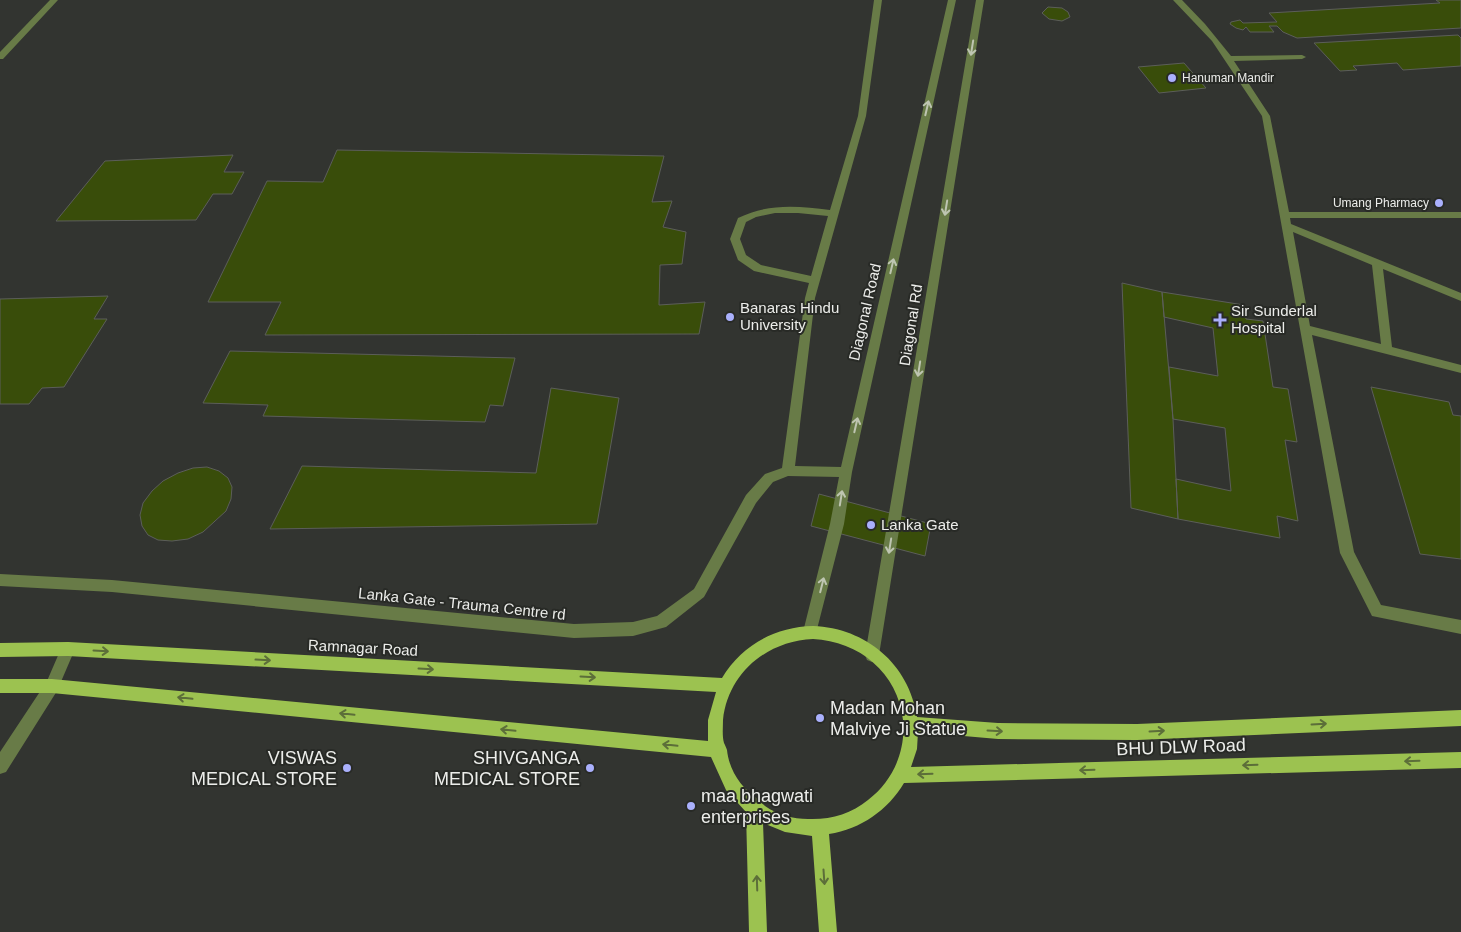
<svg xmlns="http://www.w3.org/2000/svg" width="1461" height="932" font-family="Arial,sans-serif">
<rect width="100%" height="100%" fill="#323430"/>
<!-- building -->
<path fill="#394d0a" stroke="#5c5e5a" d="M 1436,0 L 1461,0 L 1461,28 L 1297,38 L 1283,32 L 1277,26 L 1269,26 L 1274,32 L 1250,32 L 1246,27 L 1243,30 L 1236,28 L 1230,24 L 1231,22 L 1240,20 L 1243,23 L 1277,22 L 1269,13 L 1440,3 Z
M 1048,7 L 1062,8 L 1068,12 L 1070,17 L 1062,21 L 1049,19 L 1042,13 Z
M 1458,35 L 1461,38 L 1461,66 L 1403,70 L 1397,63 L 1353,66 L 1357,70 L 1340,71 L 1314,43 Z
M 1184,63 L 1206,88 L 1159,93 L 1138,67 Z
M 337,150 L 664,156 L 652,202 L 672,201 L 663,227 L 686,232 L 682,264 L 660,265 L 659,305 L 705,302 L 699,334 L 265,335 L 281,302 L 208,302 L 267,181 L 323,182 Z
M 233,155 L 224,172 L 244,172 L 232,194 L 213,194 L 196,220 L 56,221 L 105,161 Z
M 1122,283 L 1162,292 L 1173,419 L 1178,519 L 1131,508 Z
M 1162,292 L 1244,305 L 1246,319 L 1263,321 L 1273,387 L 1288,389 L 1297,442 L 1285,440 L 1298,521 L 1277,516 L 1280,538 L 1178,519 L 1176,479 L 1231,491 L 1225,428 L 1173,419 L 1169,367 L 1218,376 L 1213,328 L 1164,317 Z
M 108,296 L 94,319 L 107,319 L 64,387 L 42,388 L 29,404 L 0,404 L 0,299 Z
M 230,351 L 515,358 L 503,406 L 490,405 L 485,422 L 263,416 L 268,405 L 203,403 Z
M 1371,387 L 1449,402 L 1453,415 L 1461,416 L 1461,559 L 1420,554 Z
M 551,388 L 619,398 L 597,524 L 270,529 L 302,466 L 536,473 Z
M 207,467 L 219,471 L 228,478 L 232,487 L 231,499 L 226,511 L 203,532 L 188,539 L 172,541 L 158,540 L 148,535 L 142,526 L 140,515 L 143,503 L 152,491 L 163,481 L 178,473 L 193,468 Z
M 819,494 L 931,524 L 925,556 L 811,526 Z"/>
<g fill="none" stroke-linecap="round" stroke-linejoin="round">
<!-- minor -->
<path fill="#687b47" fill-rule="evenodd" d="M 50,0 L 58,0 L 3,59 L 0,59 L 0,52 Z
M 874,0 L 882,0 L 866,116 L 815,298 L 795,466 L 841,467 L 948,0 L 956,0 L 852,472 L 844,524 L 815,637 L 810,639 L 805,637 L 803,632 L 830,524 L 839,477 L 788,476 L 773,482 L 756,503 L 704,597 L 666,627 L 633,636 L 574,638 L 112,592 L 0,586 L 0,574 L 112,580 L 574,624 L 633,622 L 657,616 L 694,589 L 746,495 L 765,474 L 782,468 L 805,298 L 809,283 L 754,271 L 738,260 L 730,239 L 738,218 C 769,203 798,206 830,210 L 858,116 ZM 775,213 L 798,213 L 828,216 L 811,276 L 761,265 L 746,255 L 740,239 L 746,222 L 756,217 Z
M 976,0 L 984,0 L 879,655 L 877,660 L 872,662 L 867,660 L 865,655 Z
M 1173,0 L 1182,0 L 1205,24 L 1231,56 L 1302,55 L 1306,57 L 1302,59 L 1234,61 L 1270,116 L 1289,212 L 1461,212 L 1461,218 L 1290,218 L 1291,224 L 1461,293 L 1461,301 L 1383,269 L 1392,347 L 1461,365 L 1461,373 L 1312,335 L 1354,552 L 1381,605 L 1461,620 L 1461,634 L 1372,616 L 1340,553 L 1262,116 L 1212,41 ZM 1293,232 L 1372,265 L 1381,344 L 1310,326 Z
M 68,642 L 73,644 L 75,649 L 57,691 L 6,772 L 0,774 L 0,752 L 47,681 L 63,644 Z"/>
<!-- major -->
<path fill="#9cc250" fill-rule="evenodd" d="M 813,626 C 866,628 909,664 917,717 L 998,723 L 1137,724 L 1461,710 L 1461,726 L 1137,740 L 998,739 L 918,732 L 917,749 L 911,767 L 1461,752 L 1461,768 L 904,783 C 888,810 861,829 829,834 L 837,932 L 819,932 L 812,836 L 785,832 L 763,823 L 767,932 L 749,932 L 746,812 L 726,790 L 711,757 L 52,693 L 0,693 L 0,679 L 52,679 L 708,741 L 708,720 L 716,692 L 68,656 L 0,657 L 0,643 L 68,642 L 722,678 C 742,645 775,627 813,626 ZM 813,639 C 859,641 898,673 903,720 C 906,751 893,781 868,800 C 851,814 830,820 808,819 C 793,819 778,815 765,806 C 762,804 761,801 758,799 C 741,788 729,770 727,750 C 726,747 725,745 724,743 C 722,736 723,727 723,720 C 728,673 767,641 813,639 Z"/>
</g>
<!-- one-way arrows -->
<defs><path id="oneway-shaft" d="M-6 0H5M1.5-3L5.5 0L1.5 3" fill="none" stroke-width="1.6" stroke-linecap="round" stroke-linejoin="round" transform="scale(1.25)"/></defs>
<g stroke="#bec5b1">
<use href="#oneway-shaft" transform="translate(972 48) rotate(99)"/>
<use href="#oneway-shaft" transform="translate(927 108) rotate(-77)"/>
<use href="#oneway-shaft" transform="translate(946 208) rotate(99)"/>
<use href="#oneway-shaft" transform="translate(892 266) rotate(-77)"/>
<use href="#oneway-shaft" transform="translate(919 369) rotate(99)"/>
<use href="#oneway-shaft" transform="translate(856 425) rotate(-77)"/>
<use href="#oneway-shaft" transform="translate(841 498) rotate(-81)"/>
<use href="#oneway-shaft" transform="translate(890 546) rotate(99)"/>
<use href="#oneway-shaft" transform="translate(822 585) rotate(-76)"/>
</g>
<g stroke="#5c6e39">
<use href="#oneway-shaft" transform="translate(101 651) rotate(3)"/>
<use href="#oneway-shaft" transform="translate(263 660) rotate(3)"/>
<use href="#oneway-shaft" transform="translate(426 669) rotate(3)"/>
<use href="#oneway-shaft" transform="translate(588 677) rotate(3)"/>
<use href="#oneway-shaft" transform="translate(185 698) rotate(-174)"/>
<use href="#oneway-shaft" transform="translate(347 714) rotate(-174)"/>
<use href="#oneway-shaft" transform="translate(1319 724) rotate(-3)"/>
<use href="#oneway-shaft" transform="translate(508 730) rotate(-174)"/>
<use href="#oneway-shaft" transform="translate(995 731) rotate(3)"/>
<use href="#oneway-shaft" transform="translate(1157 731) rotate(-3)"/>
<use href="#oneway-shaft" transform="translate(670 745) rotate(-174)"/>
<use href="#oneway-shaft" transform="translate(1412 761) rotate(178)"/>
<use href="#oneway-shaft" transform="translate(1250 765) rotate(178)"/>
<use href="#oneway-shaft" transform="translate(1087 770) rotate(178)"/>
<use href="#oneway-shaft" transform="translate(925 774) rotate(178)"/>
<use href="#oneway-shaft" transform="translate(824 877) rotate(86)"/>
<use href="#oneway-shaft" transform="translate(757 883) rotate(-92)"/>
</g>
<!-- markers -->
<g fill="#aab0fc" stroke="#282a26" stroke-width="2">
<circle cx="1172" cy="78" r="5"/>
<circle cx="1439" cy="203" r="5"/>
<circle cx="730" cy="317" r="5"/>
<path d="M1217.5 312.5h5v5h5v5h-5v5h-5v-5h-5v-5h5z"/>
<circle cx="871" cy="525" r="5"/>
<circle cx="820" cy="718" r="5"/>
<circle cx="347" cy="768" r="5"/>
<circle cx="590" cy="768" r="5"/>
<circle cx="691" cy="806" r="5"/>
</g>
<g text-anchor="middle" stroke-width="4" stroke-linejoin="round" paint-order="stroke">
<!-- far-poi labels -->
<g font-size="12" fill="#ecedea" stroke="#282a26" text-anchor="start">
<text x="1182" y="82">Hanuman Mandir</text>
<text x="1429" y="207" text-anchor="end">Umang Pharmacy</text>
</g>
<!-- poi labels -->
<g font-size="15" fill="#ecedea" stroke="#282a26" text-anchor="start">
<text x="740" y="313">Banaras Hindu<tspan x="740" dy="17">University</tspan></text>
<text x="1231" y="316">Sir Sunderlal<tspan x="1231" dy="17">Hospital</tspan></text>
<text x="881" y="530">Lanka Gate</text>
</g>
<!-- street labels -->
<g font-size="15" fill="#ecedea" stroke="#282a26">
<text transform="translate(865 312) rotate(-77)" y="5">Diagonal Road</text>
<text transform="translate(911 325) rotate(-81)" y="5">Diagonal Rd</text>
<text transform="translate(462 604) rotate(6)" y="5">Lanka Gate - Trauma Centre rd</text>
<text transform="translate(363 648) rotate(3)" y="5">Ramnagar Road</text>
</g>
<!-- near-poi labels -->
<g font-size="18" fill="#ecedea" stroke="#282a26" text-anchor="start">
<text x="830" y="714">Madan Mohan<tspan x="830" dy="21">Malviye Ji Statue</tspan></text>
<text x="337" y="764" text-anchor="end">VISWAS<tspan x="337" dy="21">MEDICAL STORE</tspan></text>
<text x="580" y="764" text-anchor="end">SHIVGANGA<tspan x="580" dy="21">MEDICAL STORE</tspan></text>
<text x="701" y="802">maa bhagwati<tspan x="701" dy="21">enterprises</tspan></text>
</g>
<!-- near-street labels -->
<g font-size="18" fill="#ecedea" stroke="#282a26">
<text transform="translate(1181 747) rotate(-2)" y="6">BHU DLW Road</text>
</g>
</g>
</svg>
